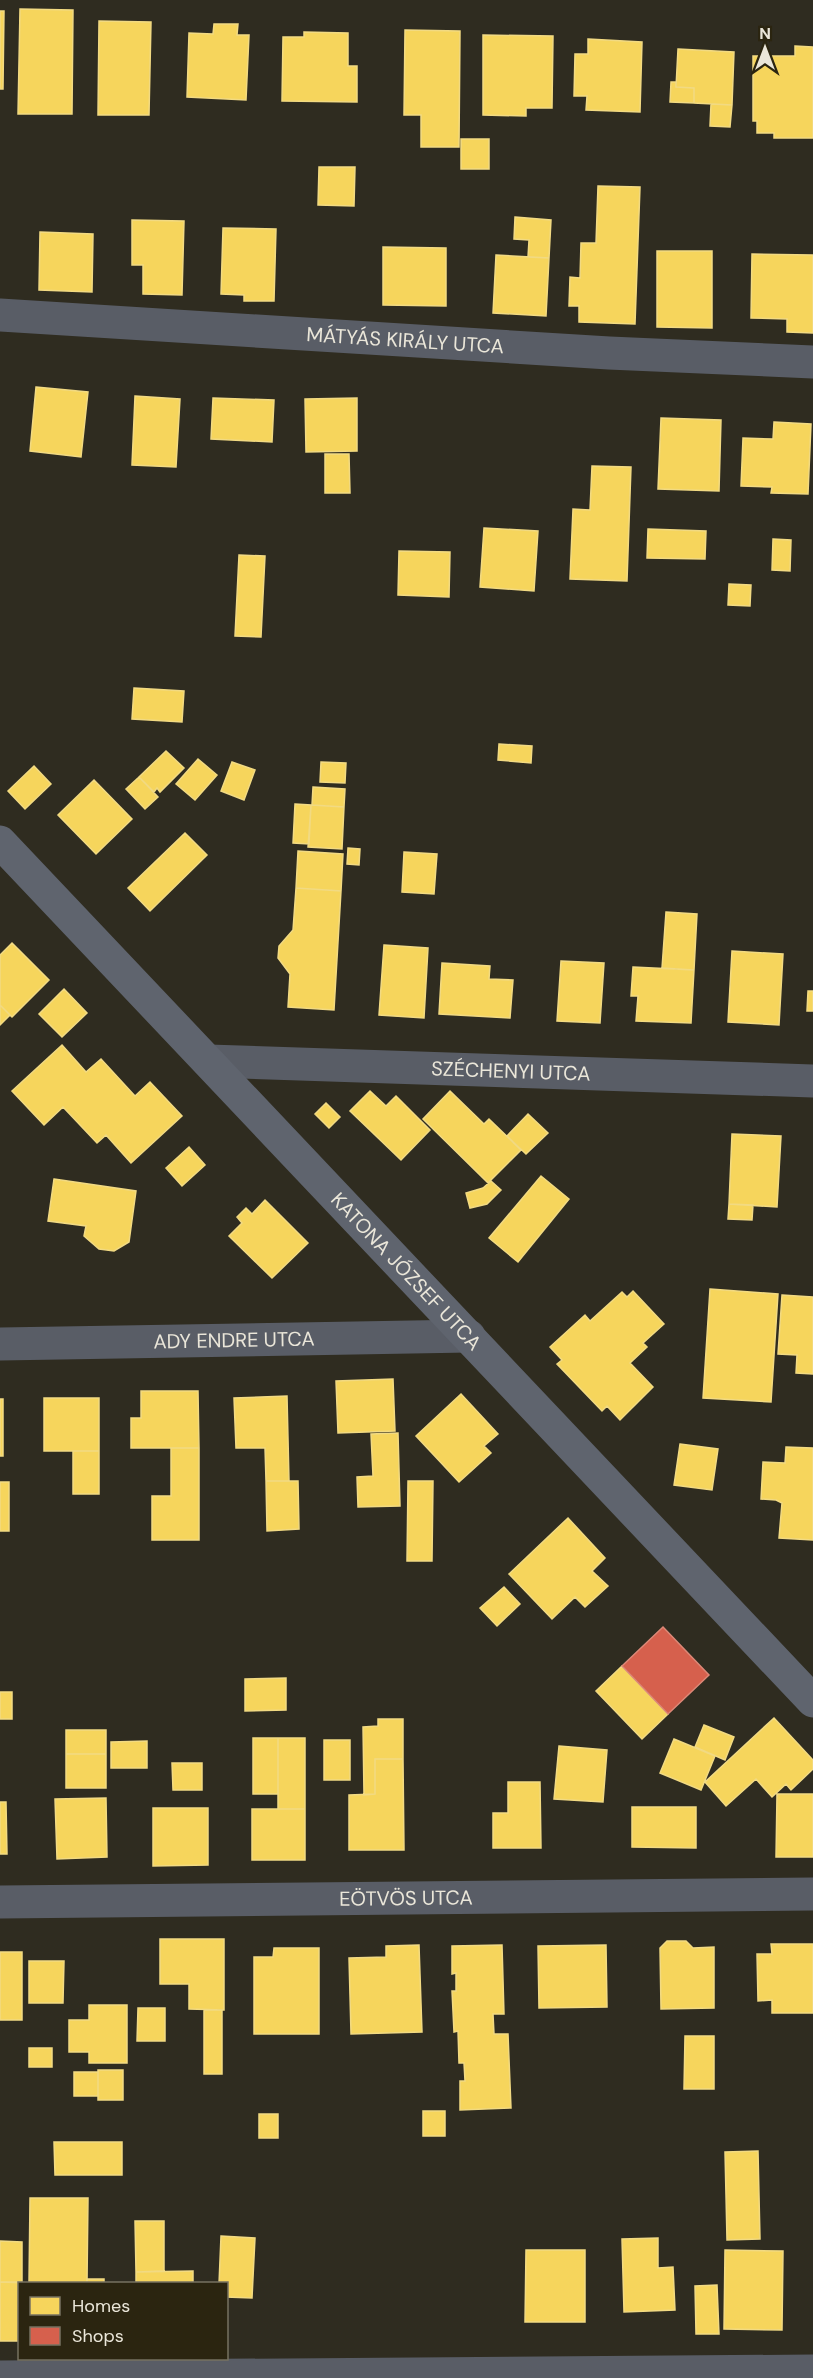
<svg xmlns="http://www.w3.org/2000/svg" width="813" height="2378" font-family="'DM Sans',sans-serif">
<rect width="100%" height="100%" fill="#2f2c20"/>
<!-- homes -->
<path fill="#f6d55c" stroke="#f2da82" stroke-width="1.5" d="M 20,9 L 73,10 L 72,114 L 18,114 Z
M 0,11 L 4,11 L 3,89 L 0,89 Z
M 99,21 L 151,22 L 149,115 L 98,115 Z
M 214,24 L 238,24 L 237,35 L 249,35 L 246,100 L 187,97 L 189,33 L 213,34 Z
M 405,30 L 460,31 L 459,147 L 421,147 L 421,115 L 404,115 Z
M 304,32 L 348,33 L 348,66 L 357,66 L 357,102 L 282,101 L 283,37 L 304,37 Z
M 483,35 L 553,36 L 552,108 L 526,108 L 526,116 L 483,115 Z
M 588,39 L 642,42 L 640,112 L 586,110 L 587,96 L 574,96 L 575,54 L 588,54 Z
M 795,46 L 813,47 L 813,138 L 774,138 L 774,133 L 757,133 L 757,121 L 753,121 L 753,56 L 795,56 Z
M 678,49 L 734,52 L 732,105 L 694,103 L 694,88 L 676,87 Z
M 671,82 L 676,82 L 676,87 L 694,88 L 694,103 L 670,102 Z
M 711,104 L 732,105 L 730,127 L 710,126 Z
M 461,139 L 489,139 L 489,169 L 461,169 Z
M 319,167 L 355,167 L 354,206 L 318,205 Z
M 598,186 L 640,187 L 635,324 L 579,322 L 579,306 L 569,306 L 570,277 L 580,278 L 581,243 L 596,243 Z
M 515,217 L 551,220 L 549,258 L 528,257 L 529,240 L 514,239 Z
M 132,220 L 184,221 L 182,295 L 143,294 L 143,265 L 132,265 Z
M 223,228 L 276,229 L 274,301 L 244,301 L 244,295 L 221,294 Z
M 40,232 L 93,234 L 92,292 L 39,290 Z
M 383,247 L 446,248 L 446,306 L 383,305 Z
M 657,251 L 712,251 L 712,328 L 657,327 Z
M 752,254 L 813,255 L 813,333 L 787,332 L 787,319 L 751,318 Z
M 496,255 L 549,258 L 546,316 L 493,313 Z
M 36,387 L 88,392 L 81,457 L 30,451 Z
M 135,396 L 180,399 L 176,467 L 132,465 Z
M 213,398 L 274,400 L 272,442 L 211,439 Z
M 357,398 L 357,451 L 306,452 L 305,399 Z
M 661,418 L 721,420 L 719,491 L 658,489 Z
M 774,422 L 811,424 L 808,494 L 771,493 L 772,487 L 741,486 L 743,438 L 773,439 Z
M 325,454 L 349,454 L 350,493 L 325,493 Z
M 592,466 L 631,467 L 627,581 L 570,579 L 573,509 L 590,510 Z
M 484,528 L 538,531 L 534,591 L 480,587 Z
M 648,529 L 706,531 L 705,559 L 647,558 Z
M 773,539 L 791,540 L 790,571 L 772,570 Z
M 399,551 L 450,552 L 449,597 L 398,595 Z
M 239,555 L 265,556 L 261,637 L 235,636 Z
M 729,584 L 751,585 L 750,606 L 728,605 Z
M 134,688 L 184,691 L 182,722 L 132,719 Z
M 499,744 L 532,746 L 531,763 L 498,760 Z
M 166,751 L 184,768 L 160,792 L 157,788 L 154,792 L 139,777 Z
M 198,759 L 217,775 L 195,800 L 176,784 Z
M 232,762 L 255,770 L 244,800 L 221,791 Z
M 321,762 L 346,763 L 345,783 L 320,782 Z
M 34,766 L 51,784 L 25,809 L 8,791 Z
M 139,777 L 158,797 L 145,809 L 126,789 Z
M 94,780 L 132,819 L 96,854 L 58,815 Z
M 313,787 L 345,789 L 344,807 L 312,805 Z
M 295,804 L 311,805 L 309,844 L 293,843 Z
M 311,805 L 344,807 L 342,849 L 308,847 Z
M 185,833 L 207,855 L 150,911 L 128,888 Z
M 348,848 L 360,849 L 359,865 L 347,864 Z
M 298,851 L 343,854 L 341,891 L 296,888 Z
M 404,852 L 437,854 L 434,894 L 402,892 Z
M 296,888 L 341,891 L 334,1010 L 288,1007 L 290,974 L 278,958 L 279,946 L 293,930 Z
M 666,912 L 697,914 L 694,970 L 662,968 Z
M 12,943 L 49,980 L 12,1017 L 0,1005 L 0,955 Z
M 384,945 L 428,948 L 424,1018 L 379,1015 Z
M 732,951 L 783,954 L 779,1025 L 728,1022 Z
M 561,961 L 604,963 L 600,1023 L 557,1021 Z
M 442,963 L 490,966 L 489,979 L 513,980 L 510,1018 L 439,1014 Z
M 633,967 L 694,970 L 691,1023 L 636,1021 L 638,996 L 631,996 Z
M 64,989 L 87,1013 L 62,1037 L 39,1014 Z
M 808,991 L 813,991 L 813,1011 L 807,1011 Z
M 0,1005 L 10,1015 L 0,1025 Z
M 62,1045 L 86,1072 L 101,1059 L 135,1096 L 150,1082 L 182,1116 L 131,1163 L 106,1135 L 97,1143 L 63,1107 L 44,1125 L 12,1091 Z
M 370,1091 L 386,1106 L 396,1096 L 430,1130 L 401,1160 L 350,1111 Z
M 450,1091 L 484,1124 L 489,1119 L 521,1150 L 488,1183 L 423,1119 Z
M 326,1103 L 340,1117 L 329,1128 L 315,1114 Z
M 528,1114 L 548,1133 L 526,1154 L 507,1136 Z
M 732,1134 L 781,1136 L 777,1207 L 729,1204 Z
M 189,1147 L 205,1165 L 182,1186 L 166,1168 Z
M 541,1176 L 569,1199 L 518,1262 L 489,1238 Z
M 54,1179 L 136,1191 L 129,1242 L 114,1251 L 99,1249 L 84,1236 L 86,1226 L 48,1221 Z
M 491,1181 L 501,1190 L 487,1204 L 470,1208 L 466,1193 L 483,1188 Z
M 265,1200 L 308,1243 L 272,1278 L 229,1236 L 242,1223 L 237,1217 L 246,1208 L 252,1214 Z
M 729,1204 L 753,1205 L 752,1220 L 728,1219 Z
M 710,1289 L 778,1294 L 771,1402 L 703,1398 Z
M 633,1291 L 664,1324 L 643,1343 L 647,1347 L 630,1363 L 653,1387 L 620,1420 L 607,1406 L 602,1411 L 557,1364 L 562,1360 L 550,1347 L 585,1315 L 590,1321 L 622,1292 L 627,1297 Z
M 782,1295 L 813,1297 L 813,1374 L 796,1373 L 797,1355 L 778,1354 Z
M 393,1379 L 395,1431 L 338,1433 L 336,1381 Z
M 141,1391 L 198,1391 L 199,1448 L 131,1448 L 131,1418 L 141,1418 Z
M 461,1394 L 498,1434 L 484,1446 L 491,1453 L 459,1482 L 416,1436 Z
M 287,1396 L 289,1481 L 266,1481 L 265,1448 L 236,1448 L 234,1398 Z
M 44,1398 L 99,1398 L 99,1451 L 44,1451 Z
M 0,1399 L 3,1399 L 3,1456 L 0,1456 Z
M 398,1433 L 400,1506 L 358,1507 L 357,1477 L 373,1476 L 371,1434 Z
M 680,1444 L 718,1449 L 712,1490 L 674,1485 Z
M 786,1447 L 813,1448 L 813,1540 L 779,1538 L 782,1503 L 776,1500 L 761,1499 L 763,1462 L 785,1463 Z
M 171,1448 L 199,1448 L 199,1540 L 152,1540 L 152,1496 L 171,1496 Z
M 73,1451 L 99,1451 L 99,1494 L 73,1494 Z
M 266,1481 L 298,1481 L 299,1529 L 267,1531 Z
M 408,1481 L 433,1481 L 432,1561 L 407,1561 Z
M 0,1482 L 9,1482 L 9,1531 L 0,1531 Z
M 568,1518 L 605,1558 L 592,1571 L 608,1586 L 585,1607 L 575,1597 L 552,1619 L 509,1574 Z
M 504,1587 L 520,1604 L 497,1626 L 480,1608 Z
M 622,1666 L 668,1714 L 642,1739 L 596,1691 Z
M 286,1678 L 286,1710 L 245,1711 L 245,1679 Z
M 0,1692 L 12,1692 L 12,1719 L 0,1719 Z
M 774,1718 L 813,1760 L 813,1769 L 791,1790 L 786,1784 L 772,1797 L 756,1779 L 726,1806 L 705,1782 Z
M 378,1719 L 403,1719 L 403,1759 L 375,1759 L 375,1794 L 364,1795 L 363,1727 L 378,1726 Z
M 704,1725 L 734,1737 L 725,1760 L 695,1747 Z
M 66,1730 L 106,1730 L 106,1754 L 66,1754 Z
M 253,1738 L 278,1738 L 278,1794 L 253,1794 Z
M 278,1738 L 305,1738 L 305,1809 L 278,1809 Z
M 674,1739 L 715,1756 L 701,1790 L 660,1773 Z
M 324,1740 L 350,1740 L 350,1780 L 324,1780 Z
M 147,1741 L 147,1768 L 111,1768 L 111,1742 Z
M 559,1746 L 607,1750 L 603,1802 L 554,1799 Z
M 66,1754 L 106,1754 L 106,1788 L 66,1788 Z
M 375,1759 L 403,1759 L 404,1850 L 349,1850 L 349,1795 L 375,1794 Z
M 172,1763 L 202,1763 L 202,1790 L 173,1790 Z
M 508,1782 L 540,1782 L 541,1848 L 493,1848 L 493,1813 L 508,1813 Z
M 777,1794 L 813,1794 L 813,1857 L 776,1857 Z
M 106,1798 L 107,1857 L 57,1859 L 55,1799 Z
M 0,1802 L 6,1802 L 7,1854 L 0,1854 Z
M 632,1807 L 696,1807 L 696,1848 L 632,1847 Z
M 153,1808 L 208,1808 L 208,1865 L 153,1866 Z
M 252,1809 L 305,1809 L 305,1860 L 252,1860 Z
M 160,1939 L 224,1939 L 224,2010 L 189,2009 L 189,1984 L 160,1984 Z
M 667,1941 L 686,1941 L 693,1948 L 714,1947 L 714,2008 L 661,2009 L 660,1948 Z
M 771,1944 L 813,1944 L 813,2013 L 772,2013 L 772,2000 L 758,2001 L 757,1954 L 772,1954 Z
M 419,1945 L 422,2032 L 351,2034 L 349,1958 L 386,1957 L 386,1946 Z
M 502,1945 L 504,2014 L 493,2014 L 494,2034 L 508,2034 L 511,2108 L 460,2110 L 460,2081 L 465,2081 L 464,2063 L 459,2063 L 458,2031 L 454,2032 L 452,1991 L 456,1991 L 456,1973 L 452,1974 L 452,1946 Z
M 606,1945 L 607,2007 L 539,2008 L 538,1946 Z
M 274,1948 L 319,1948 L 319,2034 L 254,2034 L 254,1957 L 273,1957 Z
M 0,1952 L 22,1952 L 22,2020 L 0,2020 Z
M 29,1961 L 64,1961 L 63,2003 L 29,2003 Z
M 89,2005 L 127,2005 L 127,2063 L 89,2063 L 89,2052 L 69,2052 L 69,2020 L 89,2020 Z
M 138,2008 L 165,2008 L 165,2041 L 137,2041 Z
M 204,2010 L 222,2010 L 222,2074 L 204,2074 Z
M 685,2036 L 714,2036 L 714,2089 L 684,2089 Z
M 29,2048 L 52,2048 L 52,2067 L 29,2067 Z
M 98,2070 L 123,2070 L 123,2100 L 98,2100 Z
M 74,2072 L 98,2072 L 98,2096 L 74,2096 Z
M 423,2111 L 445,2111 L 445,2136 L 423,2136 Z
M 259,2114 L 278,2114 L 278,2138 L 259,2138 Z
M 54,2142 L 122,2142 L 122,2175 L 55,2175 Z
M 758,2151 L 760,2239 L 727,2240 L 725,2152 Z
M 30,2198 L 88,2198 L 87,2284 L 29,2284 Z
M 135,2221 L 164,2221 L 164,2271 L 136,2272 Z
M 221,2236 L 255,2238 L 252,2298 L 226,2297 L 226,2284 L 219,2284 Z
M 658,2238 L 658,2268 L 673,2267 L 675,2310 L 624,2312 L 622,2239 Z
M 0,2241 L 22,2242 L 22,2282 L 0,2282 Z
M 526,2250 L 585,2250 L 585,2322 L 525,2322 Z
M 725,2250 L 783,2251 L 782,2330 L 724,2329 Z
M 193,2271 L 193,2284 L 136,2284 L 136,2272 Z
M 87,2279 L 104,2279 L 104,2284 L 87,2284 Z
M 0,2282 L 28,2283 L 20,2284 L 20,2341 L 0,2341 Z
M 717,2285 L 719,2334 L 696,2334 L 695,2286 Z"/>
<!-- shops -->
<path fill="#d6604d" stroke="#dc8877" stroke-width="1.5" d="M 663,1627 L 709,1675 L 668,1714 L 622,1666 Z"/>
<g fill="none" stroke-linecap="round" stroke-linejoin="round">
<!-- minor -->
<g stroke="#595d66" stroke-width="33">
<path id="s1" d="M 0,315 L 609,353 L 813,362"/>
<path id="s2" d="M 208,1061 L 813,1081"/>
<path id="s3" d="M 0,1344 L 469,1336"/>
<path id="s4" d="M 0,1902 L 813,1894"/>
<path d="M 0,2377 L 813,2371"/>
</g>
<!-- major -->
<path stroke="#5f646e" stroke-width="33" id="s5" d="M 0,842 L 813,1701"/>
</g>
<g text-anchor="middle" stroke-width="6" stroke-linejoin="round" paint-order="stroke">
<!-- street labels -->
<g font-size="20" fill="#eae6d9" stroke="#2b2510">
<text dy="7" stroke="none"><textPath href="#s1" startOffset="406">MÁTYÁS KIRÁLY UTCA</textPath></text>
<text dy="7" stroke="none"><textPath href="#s2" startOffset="303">SZÉCHENYI UTCA</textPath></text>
<text dy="7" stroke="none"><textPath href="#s5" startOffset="591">KATONA JÓZSEF UTCA</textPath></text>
<text dy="7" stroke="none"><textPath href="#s3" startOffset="234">ADY ENDRE UTCA</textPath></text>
<text dy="7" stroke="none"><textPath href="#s4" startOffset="406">EÖTVÖS UTCA</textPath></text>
</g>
</g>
<!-- legend -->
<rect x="18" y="2282" width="210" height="78" fill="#2b2510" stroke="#777260" stroke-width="1.5"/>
<rect x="30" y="2297" width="30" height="18" fill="#f6d55c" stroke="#777260" stroke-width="1.5"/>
<text x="72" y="2312" font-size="18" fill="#eae6d9">Homes</text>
<rect x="30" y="2327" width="30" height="18" fill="#d6604d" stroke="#777260" stroke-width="1.5"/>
<text x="72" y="2342" font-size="18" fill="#eae6d9">Shops</text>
<!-- north arrow -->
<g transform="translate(765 48)" stroke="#2b2510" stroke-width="4.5" paint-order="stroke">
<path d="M0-4.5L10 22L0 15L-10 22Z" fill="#eae6d9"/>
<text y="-9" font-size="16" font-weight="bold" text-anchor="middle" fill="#eae6d9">N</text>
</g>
</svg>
